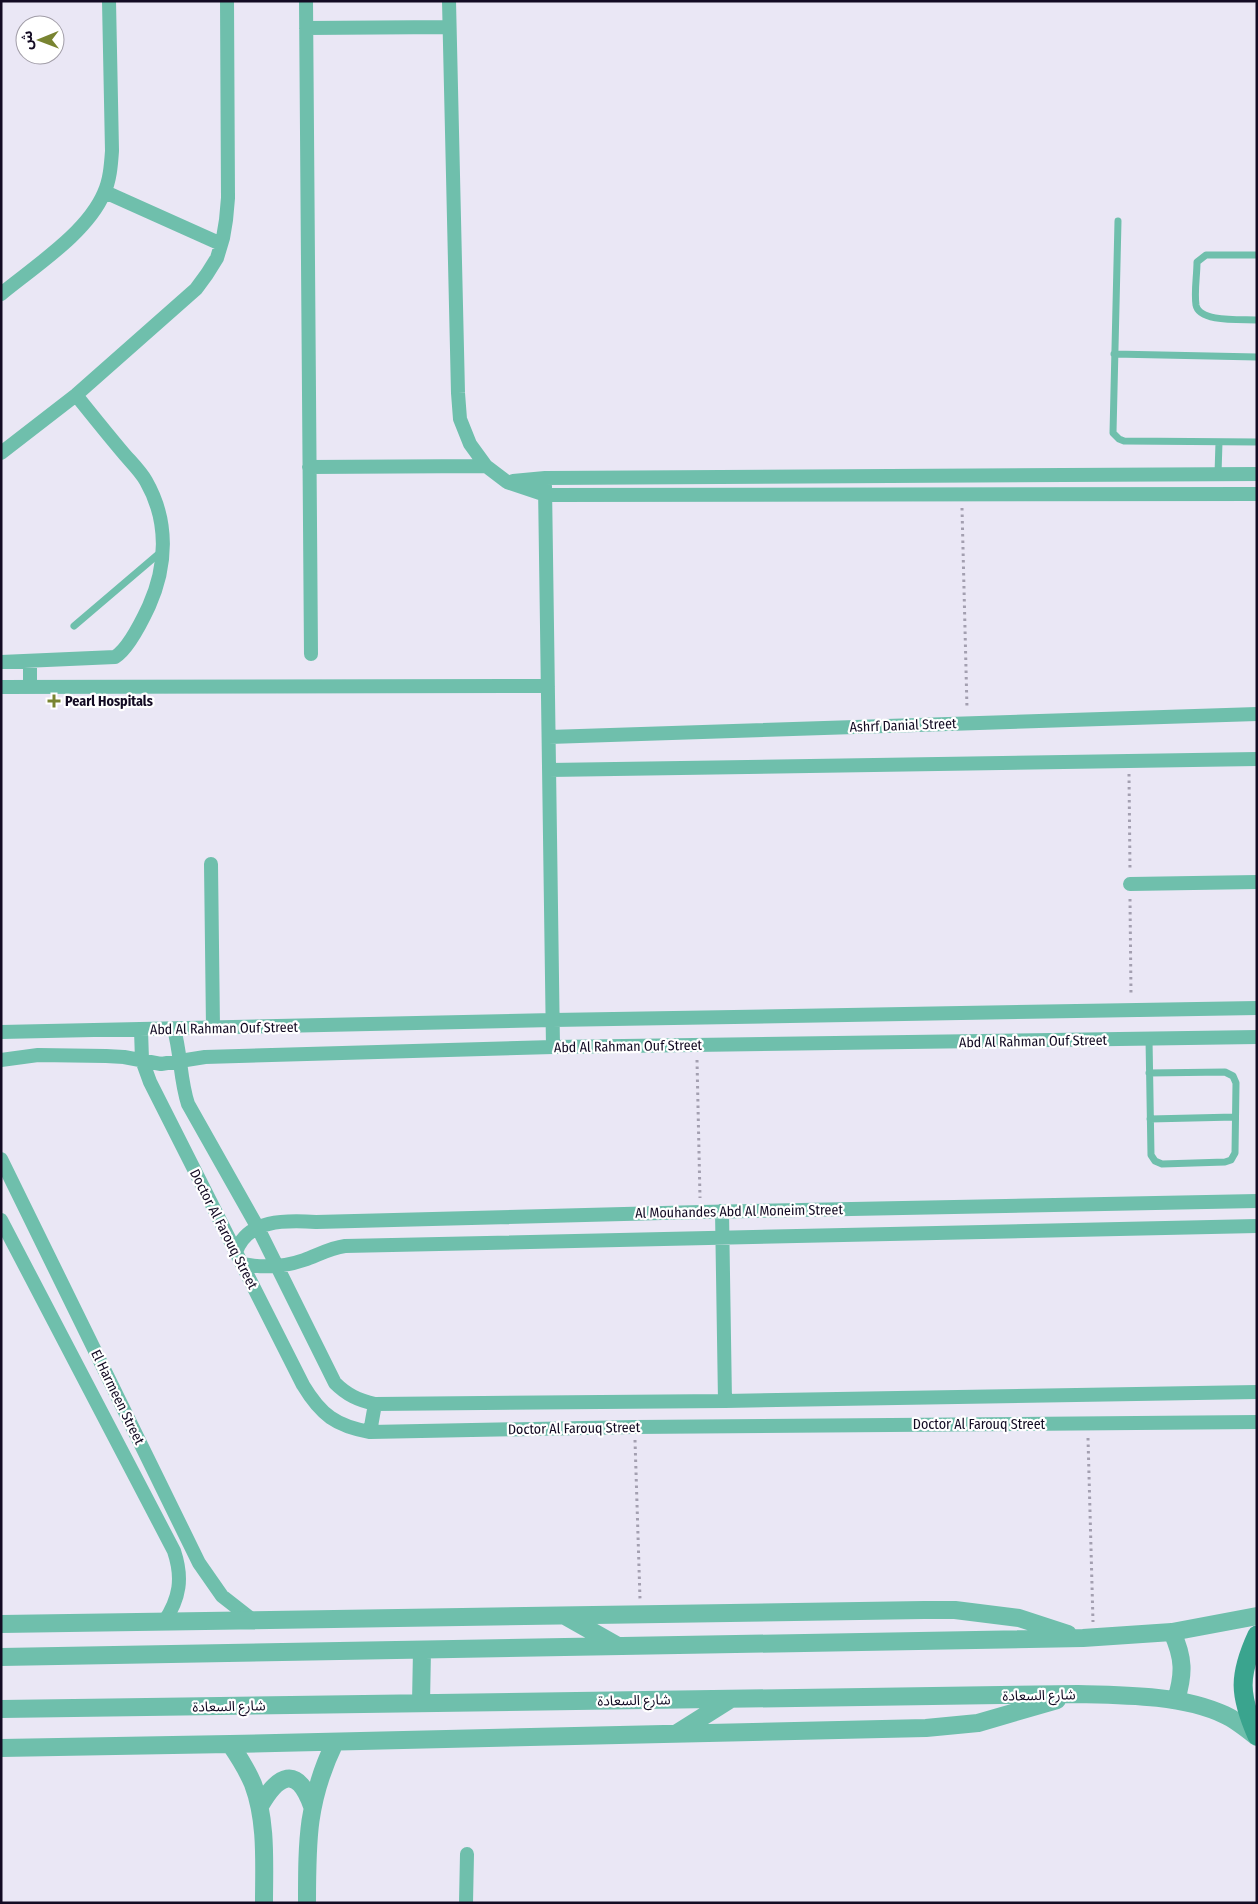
<svg xmlns="http://www.w3.org/2000/svg" width="1258" height="1904" font-family="'Fira Sans Condensed','Noto Sans Arabic',sans-serif">
<rect width="100%" height="100%" fill="#eae7f5"/>
<g fill="none" stroke-linecap="round" stroke-linejoin="round">
<!-- path -->
<path stroke="#a39fb0" stroke-width="3" stroke-dasharray="2.5 4" stroke-linecap="butt" d="M 962,508 L 967,709
M 1129,774 L 1130,870
M 1130,899 L 1131,995
M 697,1060 L 700,1198
M 1088,1438 L 1093,1622
M 635,1440 L 640,1599"/>
<!-- service -->
<path stroke="#6fbfac" stroke-width="7" d="M 1118,221 L 1113,433 L 1119,439 L 1124,441 L 1257,442
M 1257,255 L 1206,255 L 1197,262 C 1197,276 1194,291 1196,305 C 1199,323 1243,319 1257,320
M 1114,354 L 1257,357
M 1218,474 L 1219,442
M 74,626 L 162,551
M 1149,1039 L 1151,1155 L 1155,1161 L 1162,1164 L 1225,1162 L 1231,1160 L 1235,1153 L 1236,1083 L 1233,1076 L 1225,1072 L 1149,1073
M 1150,1119 L 1235,1117"/>
<!-- minor -->
<path stroke="#6fbfac" stroke-width="14" d="M 306,1 L 311,654
M 449,1 L 458,393 L 460,419 L 470,444 L 486,466 L 507,482 L 546,495 L 1257,494
M 306,28 L 449,27
M 105,192 L 221,244
M 1,294 C 35,266 87,233 104,193 C 110,180 111,165 112,151 L 109,1
M 1,453 L 76,395 L 196,289 L 207,274 L 217,258 L 223,238 L 226,220 L 228,198 L 227,1
M 309,467 L 486,466
M 513,481 L 545,478 L 1257,474
M 545,486 L 553,1047
M 1,662 L 115,657 C 128,649 142,621 149,606 C 167,566 169,521 146,481 C 141,472 132,463 125,455 C 108,435 92,415 76,395
M 30,686 L 30,661
M 1,687 L 548,686
M 549,737 L 1257,714
M 549,770 L 1257,759
M 211,864 L 213,1028
M 1130,884 L 1257,882
M 174,1029 C 181,1054 180,1080 188,1104 L 258,1228 L 335,1383 C 347,1395 358,1400 375,1404 L 725,1401 L 1257,1392
M 141,1030 L 142,1060 L 150,1082 L 303,1385 C 321,1415 336,1426 370,1432 L 634,1427 L 1257,1422
M 1,1032 L 553,1020 L 1257,1008
M 1,1060 L 38,1055 L 106,1056 L 124,1057 L 161,1064 L 205,1057 L 553,1047 L 1257,1037
M 1,1159 L 199,1563 L 222,1596 L 254,1621
M 722,1211 L 725,1401
M 1,1220 L 174,1551 C 183,1578 180,1598 164,1622
M 236,1252 C 247,1219 286,1220 316,1222 L 701,1212 L 1257,1201
M 242,1264 C 263,1268 284,1267 304,1260 C 318,1255 330,1248 345,1246 L 1257,1226
M 370,1432 L 375,1404
M 466,1903 L 467,1854"/>
<!-- tertiary -->
<path stroke="#6fbfac" stroke-width="18" d="M 565,1616 L 618,1646
M 1,1624 L 924,1610 L 955,1610 L 1019,1618 L 1068,1634
M 1172,1632 C 1184,1658 1184,1674 1176,1700
M 1,1657 L 1083,1638 L 1172,1632 L 1257,1616
M 421,1703 L 422,1650
M 1,1709 L 1078,1694 C 1124,1695 1183,1695 1225,1715 C 1236,1720 1247,1729 1257,1737
M 677,1733 L 731,1699
M 230,1744 C 239,1757 247,1770 253,1784 C 267,1821 264,1864 264,1903
M 1,1748 L 230,1744 L 926,1728 L 978,1723 L 1057,1700
M 260,1806 C 278,1775 297,1764 312,1806
M 307,1903 C 307,1840 307,1800 335,1742"/>
<!-- secondary -->
<path stroke="#3aa48e" stroke-width="19" d="M 1257,1635 C 1238,1676 1239,1695 1257,1736"/>
</g>
<!-- markers -->
<path fill="#798431" stroke="#fff" stroke-width="2" d="M51.5 693.5h5v5h5v5h-5v5h-5v-5h-5v-5h5z"/>
<g text-anchor="middle" stroke-width="4.5" stroke-linejoin="round" paint-order="stroke">
<!-- poi labels -->
<g font-size="14" font-weight="bold" fill="#130b23" stroke="#fff" text-anchor="start">
<text x="65" y="706">Pearl Hospitals</text>
</g>
<!-- street labels -->
<g font-size="14" fill="#130b23" stroke="#fff">
<text transform="translate(903 725) rotate(-2)" y="5">Ashrf Danial Street</text>
<text transform="translate(224 1028) rotate(-1)" y="5">Abd Al Rahman Ouf Street</text>
<text transform="translate(1033 1041) rotate(-1)" y="5">Abd Al Rahman Ouf Street</text>
<text transform="translate(628 1046) rotate(-1)" y="5">Abd Al Rahman Ouf Street</text>
<text transform="translate(739 1211) rotate(-1)" y="5">Al Mouhandes Abd Al Moneim Street</text>
<text transform="translate(224 1229) rotate(63)" y="5">Doctor Al Farouq Street</text>
<text transform="translate(118 1397) rotate(64)" y="5">El Harmeen Street</text>
<text x="979" y="1429">Doctor Al Farouq Street</text>
<text transform="translate(574 1428) rotate(-1)" y="5">Doctor Al Farouq Street</text>
<text transform="translate(1039 1695) rotate(-1)" y="5">شارع السعادة</text>
<text transform="translate(634 1700) rotate(-1)" y="5">شارع السعادة</text>
<text transform="translate(229 1706) rotate(-1)" y="5">شارع السعادة</text>
</g>
</g>
<!-- border -->
<rect width="1258" height="1904" fill="none" stroke="#130b23" stroke-width="5"/>
<!-- north arrow -->
<g transform="translate(40 40) rotate(269)"><circle r="24" fill="#ffffff" stroke="#a19da7"/>
<path d="M0-4L9 19L0 12L-9 19Z" fill="#798431"/>
<text y="-8" font-size="14" font-weight="bold" text-anchor="middle" fill="#130b23">ش</text>
</g>
</svg>
